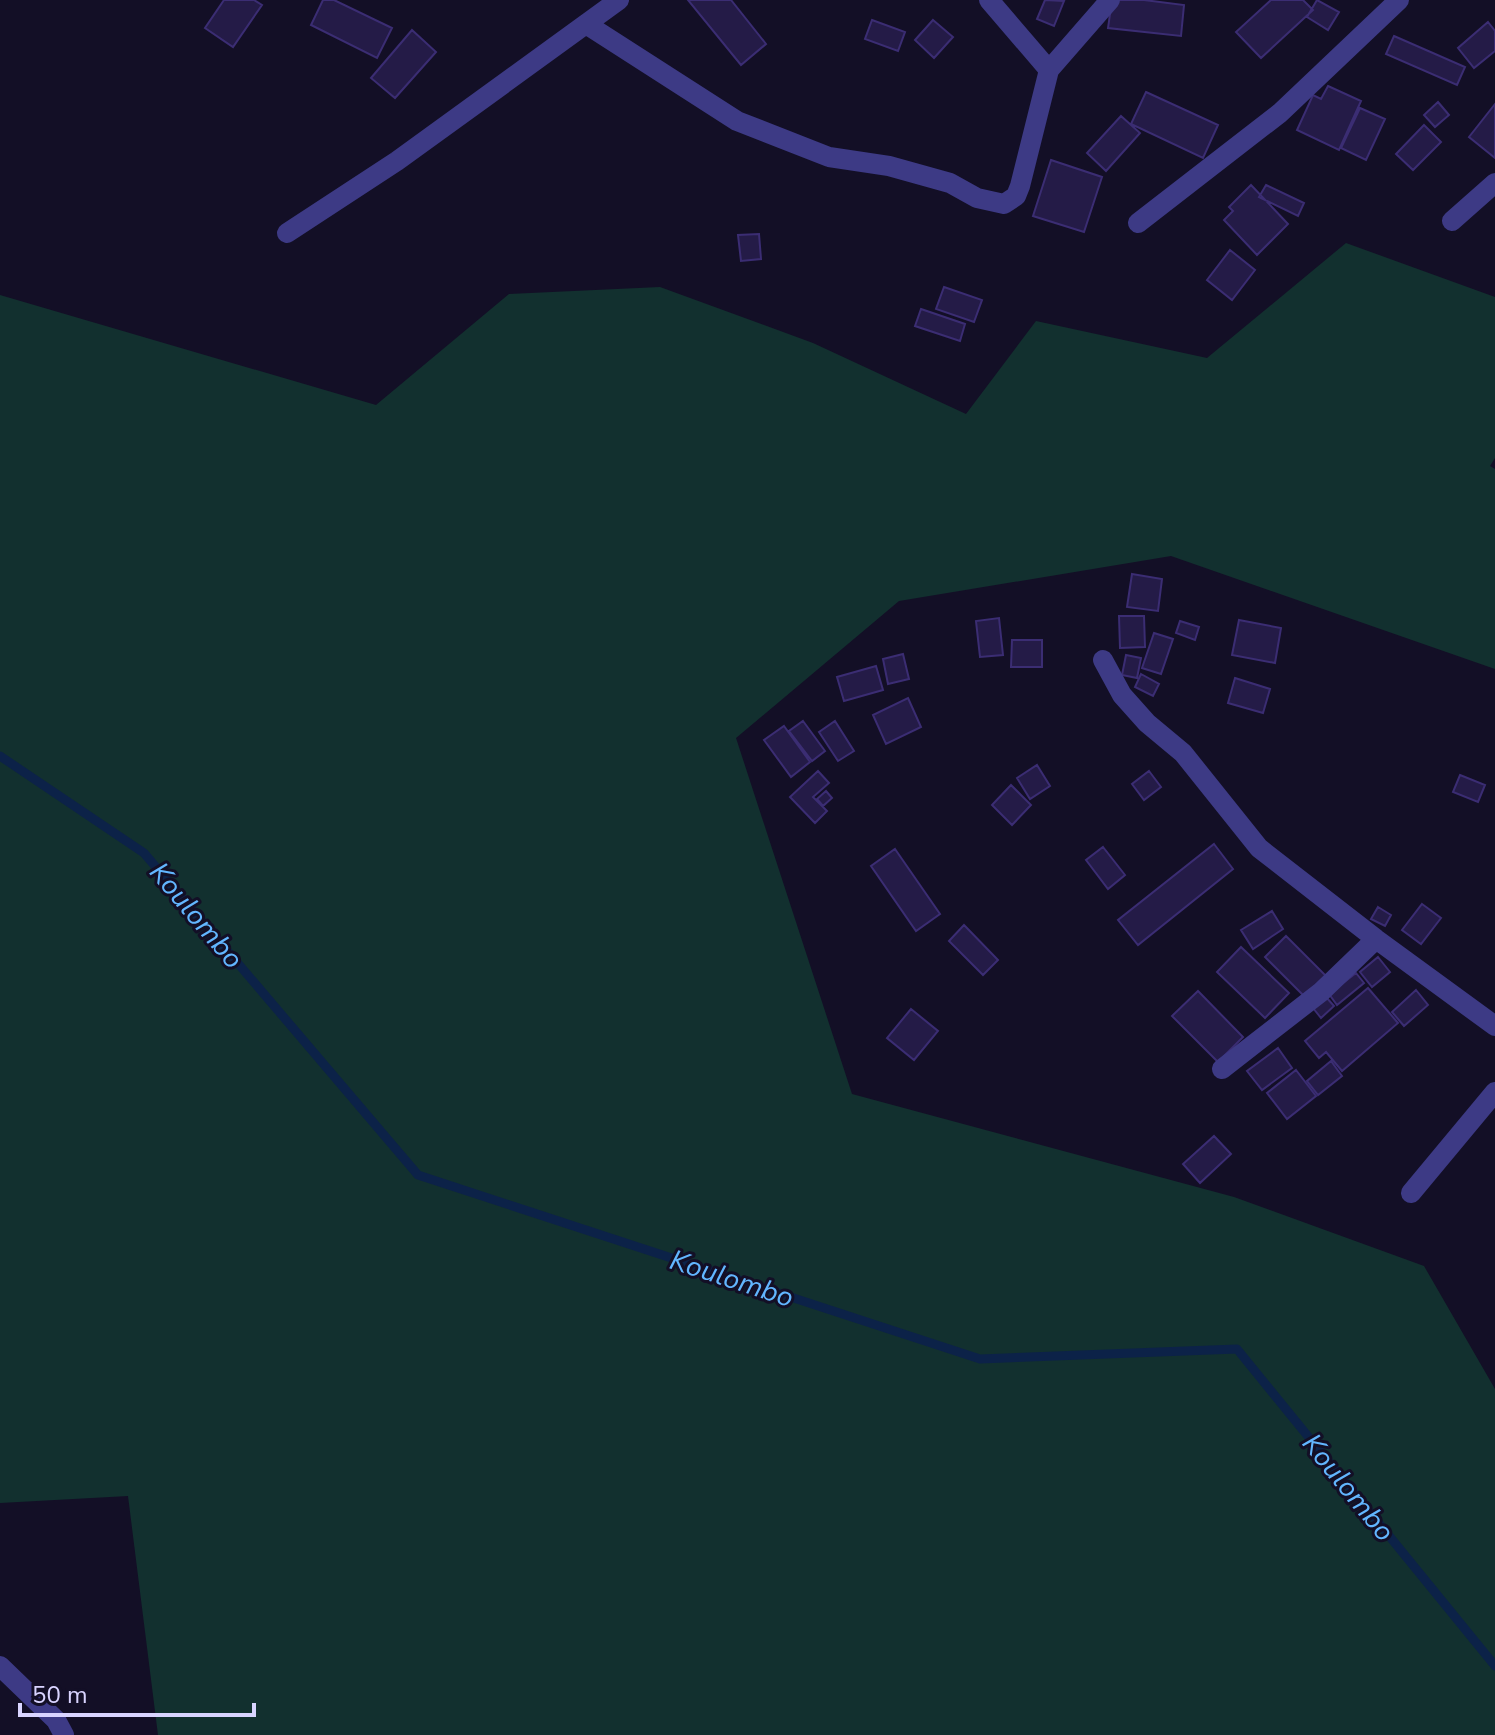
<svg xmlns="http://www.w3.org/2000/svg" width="1495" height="1735" font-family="'Nunito Sans',sans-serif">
<rect width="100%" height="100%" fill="#130f26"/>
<!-- green -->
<path fill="#12302f" d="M 1346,243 L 1495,297 L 1495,458 L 1490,466 L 1495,469 L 1495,669 L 1171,556 L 899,601 L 736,738 L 852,1094 L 1234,1197 L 1424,1266 L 1495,1389 L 1495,1735 L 158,1735 L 128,1496 L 0,1503 L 0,295 L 376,405 L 509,294 L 660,287 L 813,343 L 966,414 L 1036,321 L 1207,358 Z"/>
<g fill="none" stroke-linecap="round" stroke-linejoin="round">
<!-- stream -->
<path stroke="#0c2248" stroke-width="9" d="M 0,756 L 144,853 L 418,1175 L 980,1359 L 1237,1349 L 1495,1666"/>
</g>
<!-- building -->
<path fill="#241b47" stroke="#3b2d73" stroke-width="2" d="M 224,0 L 254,0 L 262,5 L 233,47 L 205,28 Z
M 323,0 L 334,0 L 392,28 L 377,58 L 311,25 Z
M 688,0 L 731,0 L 766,44 L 741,65 Z
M 1045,0 L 1064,1 L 1054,26 L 1037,19 Z
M 1112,0 L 1144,0 L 1184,5 L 1181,36 L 1108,28 Z
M 1271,0 L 1303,0 L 1313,10 L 1261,58 L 1236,32 Z
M 1317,0 L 1339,12 L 1328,30 L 1307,17 Z
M 872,20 L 905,32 L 898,51 L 865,39 Z
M 933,20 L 953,37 L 934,58 L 915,40 Z
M 1488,22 L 1495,31 L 1495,51 L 1474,68 L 1458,48 Z
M 412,30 L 436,52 L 395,98 L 371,78 Z
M 1394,36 L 1465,67 L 1457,85 L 1386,54 Z
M 1328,86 L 1361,101 L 1339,150 L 1297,130 L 1313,95 L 1321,99 Z
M 1146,92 L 1218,125 L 1203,158 L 1131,124 Z
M 1438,102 L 1449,115 L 1435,127 L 1424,115 Z
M 1495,104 L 1495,158 L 1469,137 Z
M 1360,108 L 1385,119 L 1366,160 L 1341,148 Z
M 1121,116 L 1140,133 L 1106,171 L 1087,153 Z
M 1424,125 L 1441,142 L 1413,170 L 1396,154 Z
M 1051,160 L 1102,177 L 1084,232 L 1033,216 Z
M 1251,185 L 1288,224 L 1257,255 L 1224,220 L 1233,211 L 1229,207 Z
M 1266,185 L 1304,203 L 1298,216 L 1259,197 Z
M 759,234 L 761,259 L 741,261 L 738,235 Z
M 1230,250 L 1255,270 L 1232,300 L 1207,280 Z
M 944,287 L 982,300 L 974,322 L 936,309 Z
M 921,309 L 965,324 L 960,341 L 915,326 Z
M 1132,574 L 1162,579 L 1158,611 L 1127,607 Z
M 1119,616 L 1144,616 L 1145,647 L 1120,648 Z
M 999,618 L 1003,655 L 980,657 L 976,621 Z
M 1239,620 L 1281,628 L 1275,663 L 1232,655 Z
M 1180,621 L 1199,627 L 1195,640 L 1176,633 Z
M 1154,633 L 1173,639 L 1161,674 L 1142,668 Z
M 1012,640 L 1042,640 L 1042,667 L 1011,667 Z
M 903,654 L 909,679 L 888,684 L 883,659 Z
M 1126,655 L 1141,658 L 1137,678 L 1122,675 Z
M 876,666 L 883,690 L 844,701 L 837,677 Z
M 1141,674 L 1159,684 L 1153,696 L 1135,687 Z
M 1235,678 L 1270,689 L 1263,713 L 1228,703 Z
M 908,698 L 921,727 L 886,744 L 873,715 Z
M 803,721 L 825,751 L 812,761 L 789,731 Z
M 835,721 L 854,751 L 838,761 L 819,732 Z
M 784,726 L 810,762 L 791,777 L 764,740 Z
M 1037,765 L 1050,786 L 1030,799 L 1017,778 Z
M 818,771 L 829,783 L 813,797 L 827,811 L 815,823 L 790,797 Z
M 1149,771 L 1161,787 L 1144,800 L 1132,784 Z
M 1460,775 L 1485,785 L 1478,802 L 1453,792 Z
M 1011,785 L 1031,805 L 1012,825 L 992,805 Z
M 826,791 L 832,798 L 823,806 L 817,799 Z
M 1214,844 L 1233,869 L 1138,945 L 1118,920 Z
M 1103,847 L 1125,875 L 1108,889 L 1086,860 Z
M 895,849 L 940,914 L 916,931 L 871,866 Z
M 1422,904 L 1441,918 L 1421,944 L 1402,930 Z
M 1378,907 L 1391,915 L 1385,926 L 1371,919 Z
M 1272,911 L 1283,929 L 1253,949 L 1241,930 Z
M 964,925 L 998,960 L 983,975 L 949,941 Z
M 1286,936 L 1327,977 L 1306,998 L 1265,957 Z
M 1241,947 L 1289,993 L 1265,1018 L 1217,972 Z
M 1378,957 L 1390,972 L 1372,987 L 1360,972 Z
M 1356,973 L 1364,983 L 1337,1005 L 1329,994 Z
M 1368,988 L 1398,1023 L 1342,1071 L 1326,1052 L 1319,1058 L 1305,1041 Z
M 1416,990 L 1428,1005 L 1404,1026 L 1392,1012 Z
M 1198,991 L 1243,1037 L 1218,1062 L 1172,1016 Z
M 1326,997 L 1334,1006 L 1321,1018 L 1313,1008 Z
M 911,1009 L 938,1031 L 914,1060 L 887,1038 Z
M 1278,1048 L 1292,1068 L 1262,1090 L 1247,1071 Z
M 1331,1061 L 1342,1076 L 1318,1095 L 1307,1081 Z
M 1296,1070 L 1316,1096 L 1287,1119 L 1267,1093 Z
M 1214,1136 L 1231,1154 L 1200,1183 L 1183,1164 Z"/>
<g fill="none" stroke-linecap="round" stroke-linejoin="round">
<!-- minor -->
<path stroke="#3d3a85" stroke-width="20" d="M 586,24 L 737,121 L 829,157 L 889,166 L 950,183 L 977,198 L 1004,204 L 1016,196 L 1020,186 L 1049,70 L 989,0
M 1049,70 L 1110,0
M 1452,221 L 1495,183
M 1138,223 L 1280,113 L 1399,0
M 287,233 L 397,161 L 619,0
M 1103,660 L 1122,695 L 1147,723 L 1183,753 L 1259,848 L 1376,939 L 1495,1026
M 1222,1069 L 1321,992 L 1376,939
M 1411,1193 L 1495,1092
M 0,1666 L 56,1720 L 64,1735"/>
</g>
<g text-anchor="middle" stroke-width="6" stroke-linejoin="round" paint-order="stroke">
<!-- water labels -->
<g font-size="28" font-style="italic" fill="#62b6ff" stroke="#130f26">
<text transform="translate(197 915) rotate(50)" y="10">Koulombo</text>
<text transform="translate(732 1278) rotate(18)" y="10">Koulombo</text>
<text transform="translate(1349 1487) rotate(51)" y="10">Koulombo</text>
</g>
</g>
<!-- scale -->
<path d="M20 1703v12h234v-12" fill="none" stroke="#d9d4ff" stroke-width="4"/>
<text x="32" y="1703" font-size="24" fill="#d9d4ff" stroke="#130f26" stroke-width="6" paint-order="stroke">50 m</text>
</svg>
